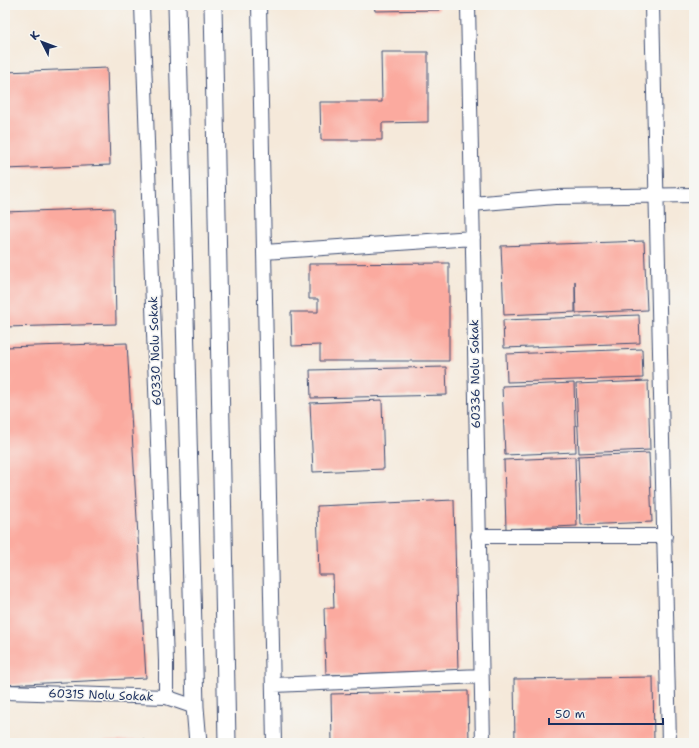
<svg xmlns="http://www.w3.org/2000/svg" width="699" height="748" font-family="'Shantell Sans',sans-serif">
<rect width="100%" height="100%" fill="#f6f6f2"/>
<filter id="ink" filterUnits="userSpaceOnUse"><feTurbulence type="fractalNoise" baseFrequency=".025" numOctaves="2"/><feDisplacementMap in="SourceGraphic" scale="8" xChannelSelector="R" yChannelSelector="G"/><feConvolveMatrix kernelMatrix="1 2 1 2 8 2 1 2 1" color-interpolation-filters="sRGB"/></filter>
<filter id="wash" filterUnits="userSpaceOnUse"><feTurbulence type="fractalNoise" baseFrequency=".012" numOctaves="4" result="noise"/><feDisplacementMap in="SourceGraphic" scale="16" xChannelSelector="R" yChannelSelector="G"/><feGaussianBlur stdDeviation="0.9" result="paint"/><feColorMatrix in="noise" values="0 0 0 0 0 0 0 0 0 0 0 0 0 0 0 0 0 1.4 0 .05"/><feComposite in="paint" operator="in"/></filter>
<g filter="url(#wash)">
<rect width="100%" height="100%" fill="#f5e9da"/>
<g id="blocks">
<!-- building -->
<path fill="#fbaa9f" d="M 374,5 L 439,5 L 439,10 L 375,11 Z
M 381,52 L 428,52 L 428,122 L 382,123 L 382,140 L 321,140 L 320,102 L 382,102 Z
M 107,68 L 110,165 L 5,169 L 5,72 Z
M 114,208 L 116,324 L 5,327 L 5,212 Z
M 644,241 L 647,310 L 576,313 L 575,281 L 575,312 L 504,315 L 501,246 Z
M 449,263 L 449,361 L 320,361 L 320,345 L 292,346 L 291,312 L 318,312 L 318,299 L 309,299 L 309,264 Z
M 639,315 L 640,343 L 504,348 L 503,320 Z
M 127,343 L 146,678 L 5,685 L 5,347 Z
M 642,349 L 643,378 L 507,382 L 506,354 Z
M 446,367 L 447,395 L 311,398 L 310,370 Z
M 648,381 L 650,450 L 579,453 L 576,384 Z
M 574,383 L 576,452 L 505,455 L 502,386 Z
M 382,400 L 384,469 L 313,472 L 310,403 Z
M 649,453 L 652,522 L 581,525 L 578,456 Z
M 575,457 L 577,526 L 506,529 L 504,460 Z
M 454,500 L 458,670 L 326,675 L 324,608 L 334,608 L 333,575 L 319,575 L 317,506 Z
M 653,677 L 654,743 L 515,743 L 514,679 Z
M 468,691 L 469,743 L 332,743 L 331,694 Z
M 145,740 L 145,743 L 92,743 L 92,742 Z"/>
</g>
</g>
<g filter="url(#ink)">
<use href="#blocks" fill-opacity="0" stroke="#3c4b71" stroke-width="1"/>
<g fill="none" stroke-linecap="round" stroke-linejoin="round">
<defs>
<path id="minor" d="M 142,5 L 166,661 L 166,697
M 259,5 L 274,743
M 468,5 L 483,743
M 652,5 L 669,743
M 472,204 L 555,197 L 694,195
M 264,252 L 473,238
M 478,536 L 665,536
M 274,685 L 481,676
M 5,692 L 166,697 L 195,707"/>
<path id="tertiary" d="M 177,5 L 195,707 L 198,743
M 213,5 L 227,743"/>
</defs>
<!-- minor casing -->
<use href="#minor" stroke="#3c4b71" stroke-width="16"/>
<!-- tertiary casing -->
<use href="#tertiary" stroke="#3c4b71" stroke-width="19"/>
<!-- minor -->
<use href="#minor" stroke="#fff" stroke-width="14"/>
<!-- tertiary -->
<use href="#tertiary" stroke="#fff" stroke-width="17"/>
</g>
</g>
<g text-anchor="middle" stroke-width="3" stroke-linejoin="round" paint-order="stroke">
<!-- street labels -->
<g font-size="12" fill="#1b2f5e" stroke="#f6f6f2">
<text transform="translate(155 351) rotate(-92)" y="4">60330 Nolu Sokak</text>
<text transform="translate(475 374) rotate(-91)" y="4">60336 Nolu Sokak</text>
<text transform="translate(101 695) rotate(2)" y="4">60315 Nolu Sokak</text>
</g>
</g>
<!-- margin -->
<rect width="699" height="748" fill="none" stroke="#f6f6f2" stroke-width="20"/>
<!-- north arrow -->
<g transform="translate(42 42) rotate(312)" stroke="#f6f6f2" stroke-width="3" paint-order="stroke">
<path d="M0-3L7 15L0 10L-7 15Z" fill="#1b2f5e"/>
<text y="-6" font-size="11" font-weight="bold" text-anchor="middle" fill="#1b2f5e">K</text>
</g>
<!-- scale -->
<path d="M549 718v6h114v-6" fill="none" stroke="#1b2f5e" stroke-width="2"/>
<text x="555" y="718" font-size="12" fill="#1b2f5e" stroke="#f6f6f2" stroke-width="3" paint-order="stroke">50 m</text>
</svg>
